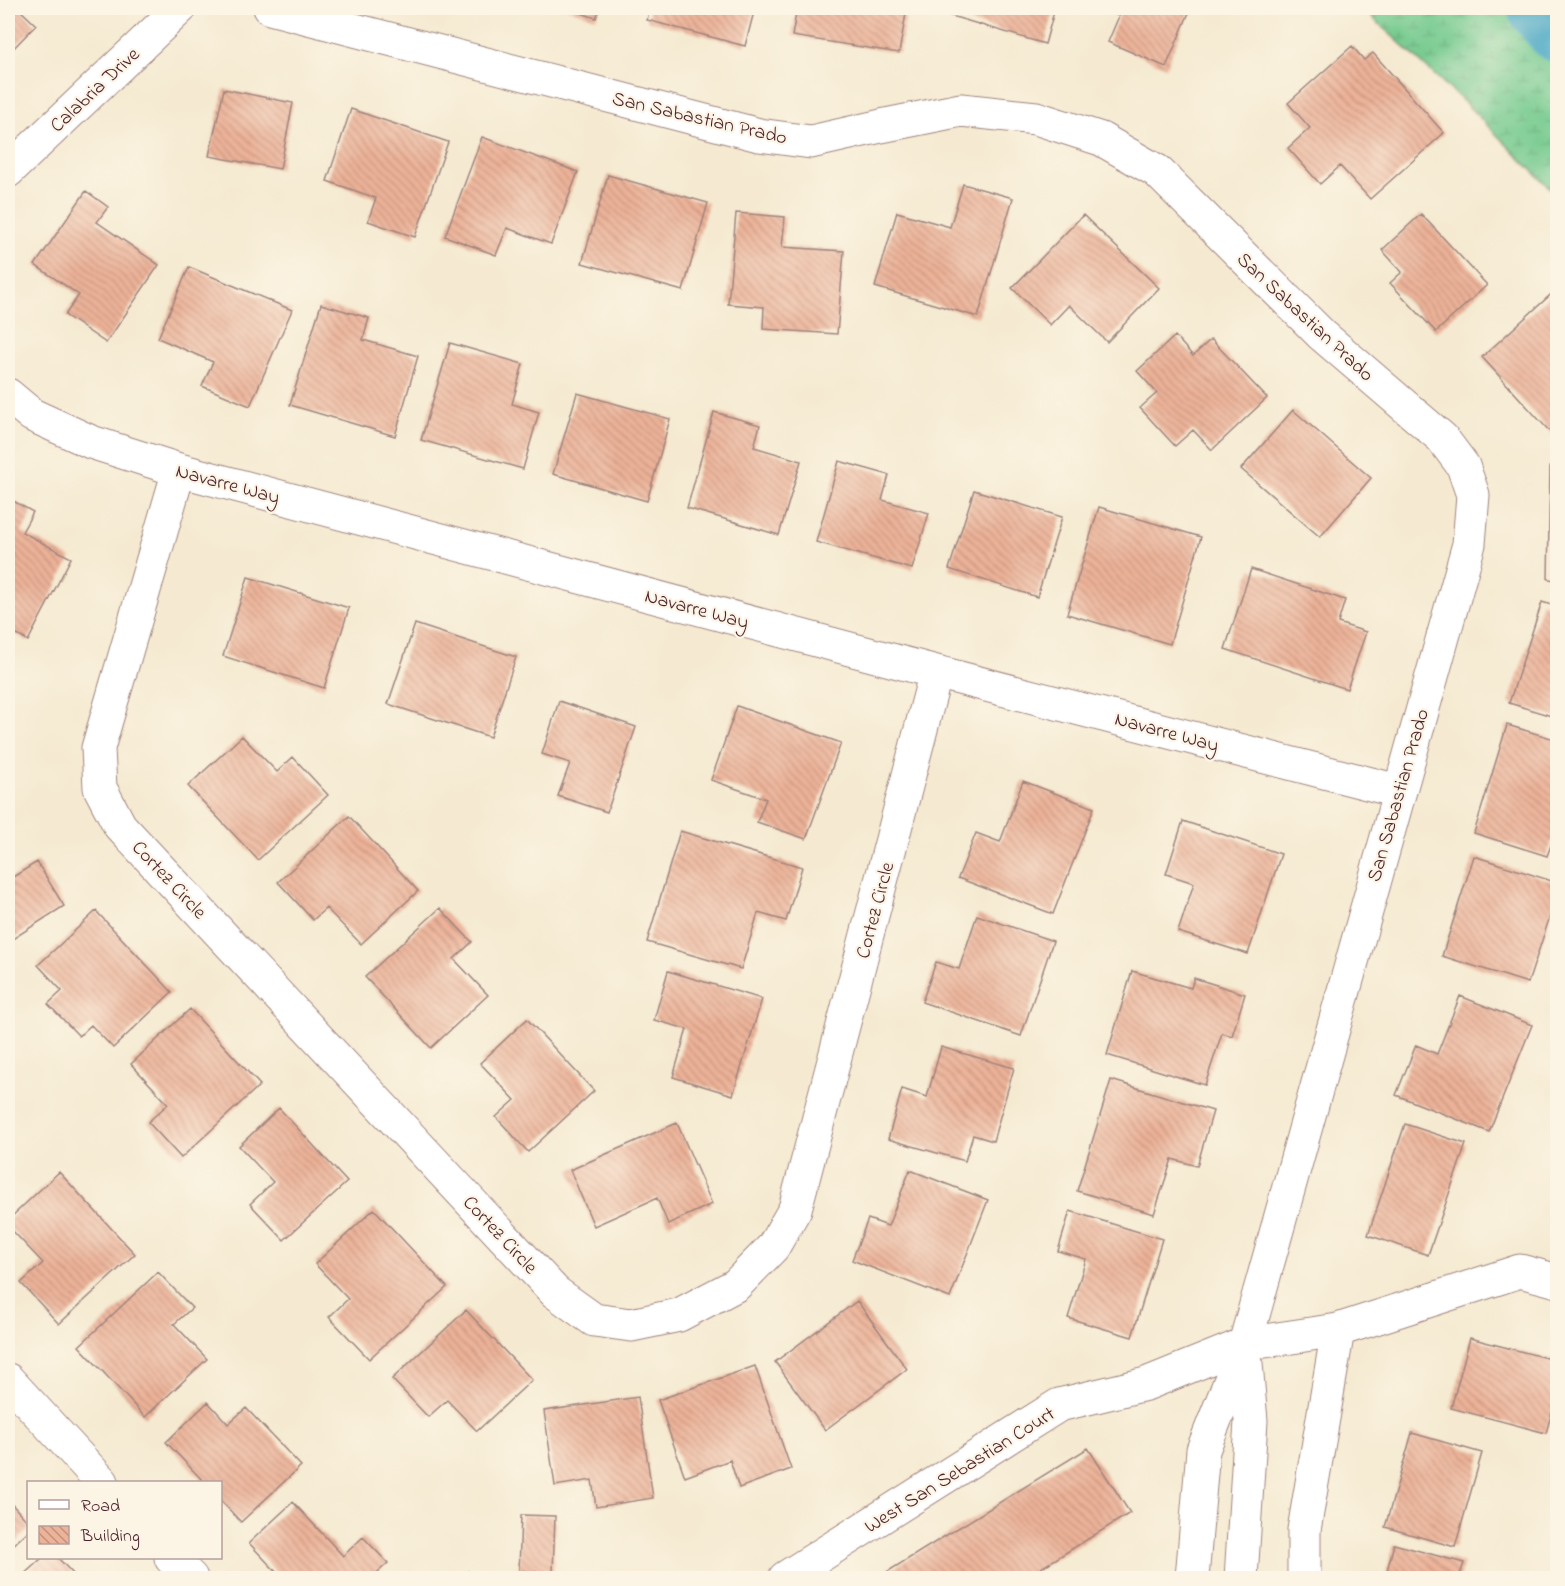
<svg xmlns="http://www.w3.org/2000/svg" width="1565" height="1586" font-family="'Indie Flower',sans-serif">
<defs>
<pattern id="wetland-marsh" width="20" height="14" patternUnits="userSpaceOnUse" patternTransform="scale(1.5)"><rect width="20" height="14" fill="#74ca8f"/><path d="M1 5h8M5 5V1M11 12h8M15 12V8" fill="none" stroke="#66ad7c"/></pattern>
<pattern id="building-back-hatch" width="6" height="6" patternUnits="userSpaceOnUse" patternTransform="scale(1.5)"><rect width="6" height="6" fill="#edb399"/><path d="M-1 5l2 2M0 0l6 6M5-1l2 2" fill="none" stroke="#c2917d"/></pattern>
</defs>
<rect width="100%" height="100%" fill="#fcf5e5"/>
<filter id="ink" filterUnits="userSpaceOnUse"><feTurbulence type="fractalNoise" baseFrequency=".0167" numOctaves="2"/><feDisplacementMap in="SourceGraphic" scale="12" xChannelSelector="R" yChannelSelector="G"/><feConvolveMatrix kernelMatrix="1 2 1 2 8 2 1 2 1" color-interpolation-filters="sRGB"/></filter>
<filter id="wash" filterUnits="userSpaceOnUse"><feTurbulence type="fractalNoise" baseFrequency=".008" numOctaves="4" result="noise"/><feDisplacementMap in="SourceGraphic" scale="24" xChannelSelector="R" yChannelSelector="G"/><feGaussianBlur stdDeviation="1.35" result="paint"/><feColorMatrix in="noise" values="0 0 0 0 0 0 0 0 0 0 0 0 0 0 0 0 0 1.4 0 .05"/><feComposite in="paint" operator="in"/></filter>
<g filter="url(#wash)">
<rect width="100%" height="100%" fill="#f5ead1"/>
<!-- wetland -->
<path fill="url(#wetland-marsh)" stroke="#5f745d" stroke-width="1.5" d="M 1362,8 L 1557,8 L 1557,195 L 1463,101 Z"/>
<g fill="none" stroke-linecap="round" stroke-linejoin="round">
<!-- river -->
<path stroke="#46a7c5" stroke-width="63" d="M 1539,8 L 1558,31"/>
</g>
<g id="blocks">
<!-- building -->
<path fill="url(#building-back-hatch)" d="M 8,8 L 18,8 L 36,25 L 8,54 Z
M 566,8 L 600,8 L 596,18 Z
M 650,8 L 755,8 L 745,46 L 647,20 Z
M 797,8 L 907,8 L 899,53 L 792,36 Z
M 939,8 L 1055,8 L 1045,44 L 938,12 Z
M 1099,8 L 1191,8 L 1166,67 L 1108,42 L 1119,16 Z
M 1352,46 L 1364,60 L 1373,53 L 1444,133 L 1370,199 L 1340,166 L 1320,184 L 1288,148 L 1310,128 L 1288,103 Z
M 224,89 L 293,103 L 280,169 L 209,156 Z
M 351,109 L 448,142 L 415,237 L 368,221 L 376,198 L 327,181 Z
M 482,137 L 578,172 L 551,244 L 507,228 L 496,255 L 445,236 Z
M 608,175 L 708,203 L 683,291 L 582,263 Z
M 963,184 L 1013,198 L 978,317 L 875,287 L 897,212 L 950,227 Z
M 86,191 L 108,207 L 97,222 L 159,265 L 106,343 L 65,315 L 79,295 L 35,265 Z
M 736,213 L 785,217 L 782,247 L 844,251 L 837,334 L 763,329 L 764,307 L 728,304 Z
M 1421,214 L 1487,285 L 1436,332 L 1390,283 L 1402,272 L 1382,250 Z
M 1083,215 L 1159,288 L 1107,342 L 1069,305 L 1050,325 L 1012,288 Z
M 189,267 L 292,310 L 250,406 L 202,386 L 213,362 L 158,338 Z
M 1558,288 L 1558,429 L 1552,434 L 1482,357 Z
M 321,304 L 369,318 L 363,340 L 418,356 L 395,436 L 290,405 Z
M 1175,336 L 1193,356 L 1211,339 L 1267,398 L 1212,450 L 1193,430 L 1175,446 L 1140,408 L 1157,393 L 1137,371 Z
M 450,343 L 523,364 L 512,404 L 539,412 L 523,469 L 421,440 Z
M 577,393 L 670,419 L 647,501 L 553,474 Z
M 1293,410 L 1371,478 L 1320,537 L 1241,469 Z
M 714,412 L 760,425 L 754,447 L 801,461 L 779,535 L 687,508 Z
M 839,461 L 889,475 L 882,500 L 929,513 L 912,569 L 816,542 Z
M 1550,467 L 1558,467 L 1558,580 L 1548,579 Z
M 974,490 L 1062,517 L 1037,597 L 949,569 Z
M 8,498 L 33,512 L 22,532 L 71,558 L 28,641 L 8,630 L 8,563 L 13,553 L 8,551 Z
M 1099,507 L 1201,537 L 1170,644 L 1067,614 Z
M 1251,569 L 1345,600 L 1338,623 L 1366,632 L 1347,689 L 1225,649 Z
M 248,577 L 349,608 L 324,688 L 223,656 Z
M 1542,602 L 1558,607 L 1558,718 L 1509,703 Z
M 415,624 L 516,657 L 490,737 L 388,704 Z
M 559,701 L 636,727 L 607,812 L 558,796 L 570,763 L 542,754 Z
M 737,706 L 841,743 L 806,839 L 757,822 L 766,799 L 711,780 Z
M 1507,725 L 1558,740 L 1558,826 L 1547,856 L 1474,833 Z
M 242,736 L 277,772 L 293,757 L 328,795 L 258,860 L 188,786 Z
M 1023,781 L 1094,808 L 1053,914 L 958,878 L 976,833 L 1000,842 Z
M 349,816 L 418,891 L 361,944 L 326,908 L 313,920 L 278,882 Z
M 1183,821 L 1281,854 L 1248,954 L 1178,932 L 1194,883 L 1166,874 Z
M 680,831 L 802,867 L 786,921 L 758,913 L 741,969 L 647,942 Z
M 1474,856 L 1558,883 L 1558,892 L 1528,983 L 1442,956 Z
M 37,862 L 64,906 L 8,942 L 8,880 Z
M 440,908 L 472,942 L 454,959 L 488,995 L 431,1048 L 365,977 Z
M 96,911 L 172,992 L 113,1048 L 91,1025 L 79,1036 L 48,1004 L 62,991 L 38,965 Z
M 977,915 L 1053,941 L 1021,1036 L 922,1002 L 936,962 L 959,969 Z
M 668,971 L 762,999 L 733,1095 L 673,1077 L 687,1029 L 654,1020 Z
M 1132,971 L 1191,988 L 1194,978 L 1245,994 L 1232,1036 L 1222,1033 L 1205,1085 L 1107,1055 Z
M 1460,996 L 1532,1025 L 1489,1132 L 1396,1095 L 1416,1045 L 1437,1054 Z
M 190,1009 L 260,1085 L 181,1158 L 148,1122 L 168,1104 L 131,1064 Z
M 527,1019 L 594,1091 L 528,1152 L 496,1117 L 515,1100 L 480,1063 Z
M 941,1047 L 1014,1068 L 993,1141 L 973,1135 L 965,1161 L 888,1139 L 902,1089 L 927,1097 Z
M 1111,1080 L 1213,1111 L 1197,1166 L 1172,1159 L 1154,1214 L 1077,1191 Z
M 279,1108 L 347,1182 L 284,1240 L 250,1204 L 273,1182 L 239,1146 Z
M 677,1123 L 712,1204 L 668,1224 L 657,1198 L 594,1226 L 570,1170 Z
M 1405,1124 L 1466,1144 L 1428,1255 L 1368,1235 Z
M 910,1170 L 988,1200 L 950,1298 L 852,1260 L 868,1219 L 888,1226 Z
M 59,1172 L 135,1254 L 59,1324 L 21,1283 L 43,1263 L 8,1226 L 8,1220 Z
M 374,1209 L 447,1287 L 369,1359 L 329,1317 L 348,1299 L 315,1264 Z
M 1070,1211 L 1162,1239 L 1132,1337 L 1068,1318 L 1086,1259 L 1058,1251 Z
M 158,1272 L 192,1308 L 174,1324 L 207,1359 L 145,1417 L 79,1346 Z
M 857,1301 L 907,1369 L 825,1430 L 775,1362 Z
M 466,1310 L 532,1380 L 477,1431 L 447,1400 L 428,1417 L 392,1379 Z
M 1470,1338 L 1558,1361 L 1558,1390 L 1546,1433 L 1451,1408 Z
M 755,1366 L 791,1469 L 739,1488 L 730,1460 L 685,1477 L 658,1400 Z
M 638,1397 L 653,1498 L 596,1507 L 592,1480 L 555,1486 L 544,1411 Z
M 208,1402 L 228,1424 L 246,1408 L 301,1466 L 241,1522 L 220,1500 L 220,1482 L 204,1482 L 166,1442 Z
M 1412,1433 L 1482,1453 L 1455,1547 L 1385,1527 Z
M 1088,1448 L 1130,1513 L 1025,1578 L 877,1578 Z
M 8,1500 L 28,1522 L 28,1531 L 8,1550 Z
M 293,1502 L 343,1556 L 363,1537 L 388,1563 L 371,1578 L 282,1578 L 249,1543 Z
M 521,1515 L 555,1516 L 553,1573 L 519,1571 Z
M 1394,1544 L 1464,1563 L 1459,1578 L 1385,1578 Z
M 42,1558 L 58,1558 L 77,1578 L 20,1578 Z
M 468,1571 L 472,1578 L 456,1578 Z"/>
</g>
</g>
<g filter="url(#ink)">
<use href="#blocks" fill-opacity="0" stroke="#a0847e" stroke-width="1.5"/>
<g fill="none" stroke-linecap="round" stroke-linejoin="round">
<defs>
<path id="minor" d="M 270,8 L 759,135 L 811,142 L 881,126 L 961,110 L 1036,118 L 1101,139 L 1157,171 L 1322,335 L 1442,438 L 1463,466 L 1473,495 L 1469,544 L 1245,1344 L 1203,1450 L 1192,1578
M 8,171 L 180,8
M 8,395 L 32,415 L 91,442 L 179,470 L 936,672 L 1398,791
M 179,470 L 98,748 L 100,788 L 120,826 L 555,1292 L 594,1320 L 631,1325 L 679,1315 L 736,1285 L 773,1247 L 795,1209 L 936,672
M 8,1380 L 102,1482
M 171,1558 L 191,1578
M 785,1578 L 1059,1405 L 1146,1384 L 1245,1344 L 1338,1330 L 1520,1271 L 1558,1281
M 1241,1578 L 1251,1421 L 1245,1352
M 1304,1578 L 1304,1530 L 1338,1330"/>
</defs>
<!-- minor casing -->
<use href="#minor" stroke="#a0847e" stroke-width="35"/>
<!-- minor -->
<use href="#minor" stroke="#fff" stroke-width="33"/>
</g>
</g>
<g text-anchor="middle" stroke-width="4.5" stroke-linejoin="round" paint-order="stroke">
<!-- street labels -->
<g font-size="20" fill="#4a1f2b" stroke="#fcf5e5">
<text transform="translate(94 89) rotate(-43)" y="7">Calabria Drive</text>
<text transform="translate(700 117) rotate(13)" y="7">San Sabastian Prado</text>
<text transform="translate(1306 316) rotate(43)" y="7">San Sabastian Prado</text>
<text transform="translate(228 483) rotate(15)" y="7">Navarre Way</text>
<text transform="translate(697 608) rotate(15)" y="7">Navarre Way</text>
<text transform="translate(1167 731) rotate(15)" y="7">Navarre Way</text>
<text transform="translate(1397 795) rotate(-74)" y="7">San Sabastian Prado</text>
<text transform="translate(170 879) rotate(47)" y="7">Cortez Circle</text>
<text transform="translate(874 910) rotate(-75)" y="7">Cortez Circle</text>
<text transform="translate(501 1234) rotate(47)" y="7">Cortez Circle</text>
<text transform="translate(959 1469) rotate(-32)" y="7">West San Sebastian Court</text>
</g>
</g>
<!-- margin -->
<rect width="1565" height="1586" fill="none" stroke="#fcf5e5" stroke-width="30"/>
<!-- legend -->
<rect x="27" y="1481" width="195" height="78" fill="#fcf5e5" stroke="#b59f9b" stroke-width="1.5"/>
<rect x="39" y="1500" width="30" height="9" fill="#ffffff" stroke="#b59f9b" stroke-width="1.5"/>
<text x="81" y="1511" font-size="18" fill="#4a1f2b">Road</text>
<rect x="39" y="1526" width="30" height="18" fill="url(#building-back-hatch)" stroke="#b59f9b" stroke-width="1.5"/>
<text x="81" y="1541" font-size="18" fill="#4a1f2b">Building</text>
</svg>
